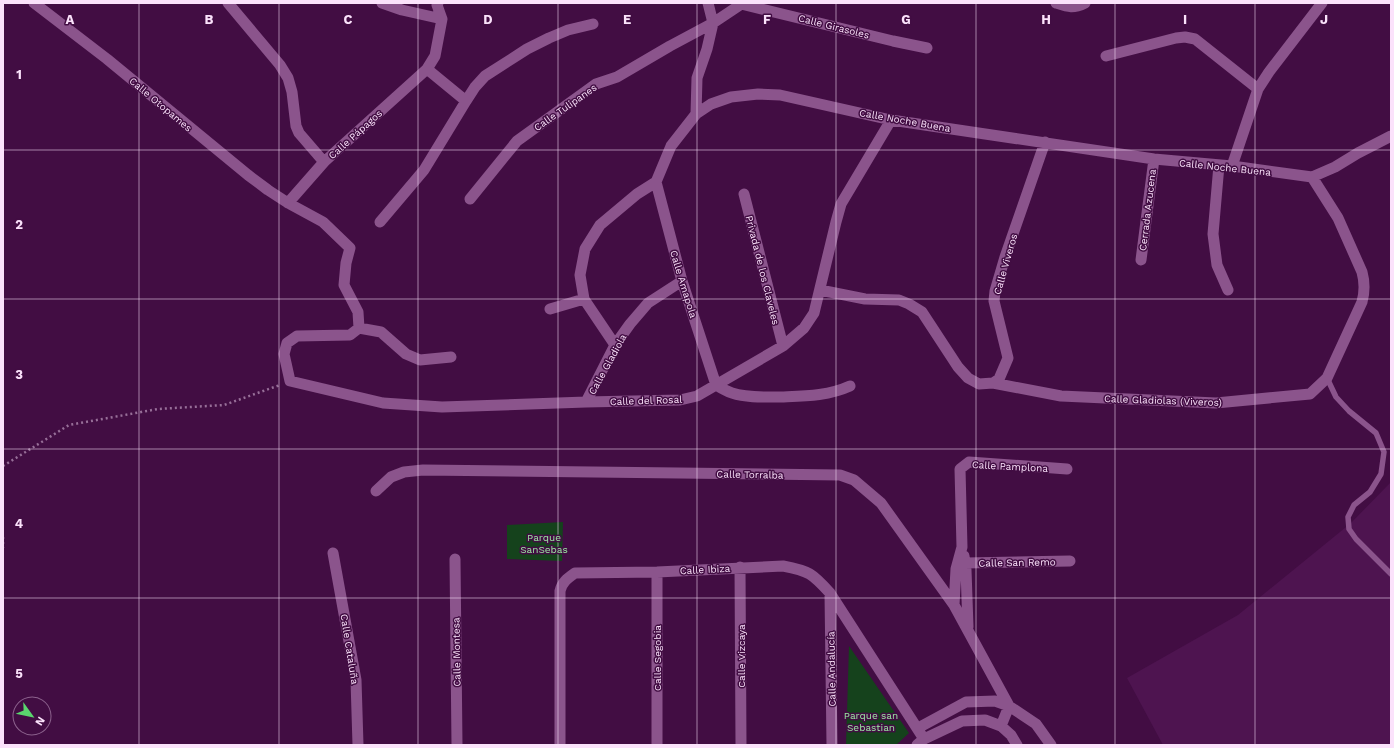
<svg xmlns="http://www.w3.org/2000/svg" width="1394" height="748" font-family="'Work Sans',sans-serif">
<rect width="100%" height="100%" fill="#420d43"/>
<!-- built -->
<path fill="#4e1450" d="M 1391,482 L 1391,745 L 1163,745 L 1127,678 L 1238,615 L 1351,523 Z"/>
<!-- green -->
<path fill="#15421c" d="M 563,522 L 562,561 L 507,559 L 507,525 Z
M 849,646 L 909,733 L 896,745 L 846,745 Z"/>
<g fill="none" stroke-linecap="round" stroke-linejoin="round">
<!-- path -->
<path stroke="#976f98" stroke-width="2.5" stroke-dasharray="2 3" stroke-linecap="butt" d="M 3,466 L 69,425 L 158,409 L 224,405 L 280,385
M 3,537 L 3,548"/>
<!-- service -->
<path stroke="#8b548c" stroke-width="5.5" d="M 1327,378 L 1336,397 L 1349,411 L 1376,433 L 1384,452 L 1381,474 L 1370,492 L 1354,505 L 1348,517 L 1349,529 L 1356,539 L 1391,574"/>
<!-- minor -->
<path stroke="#8b548c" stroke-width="11" d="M 34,3 L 107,59 L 248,175 L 268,190 L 288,203 L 323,222 L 350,248 L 346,263 L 344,285 L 358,312 L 359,328
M 228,3 L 280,65 L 288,78 L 292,92 L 296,126 L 299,133 L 324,162
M 382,3 L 402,10 L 442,19
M 1056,3 C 1068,7 1073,9 1085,3
M 741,4 L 893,41 L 927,48
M 1106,56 L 1176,38 L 1185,37 L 1195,39 L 1258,89
M 427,69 L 466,101
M 696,114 L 697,78 L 707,49 L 713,23 L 708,3
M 1219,165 L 1213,234 L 1217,265 L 1228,290
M 1232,166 L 1258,89 L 1269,72 L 1322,3
M 656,182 L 682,281 L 716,385 C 721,388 726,391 732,393 C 747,398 765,397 781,397 C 805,396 828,396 850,386
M 744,194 L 783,346
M 470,199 L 517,141 L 596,84 L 617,77 L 670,46 L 713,23 L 743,3
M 288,203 L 324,162 L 427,69 L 435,56 L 442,19 L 437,5 L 438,3
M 380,222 L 424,170 L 466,101 L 475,87 L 485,76 L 527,49 L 549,38 L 568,30 L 593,24
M 1141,260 L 1154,159
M 820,290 L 865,299 L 899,300 L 909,304 L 922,312 L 958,367 L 968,378 L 979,384 L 993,383 L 1061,396 L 1216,403 L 1310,394 L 1327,378 L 1362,302 C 1365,291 1365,283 1362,272 L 1338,218 L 1312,177
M 550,309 L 584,299
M 615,345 L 584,299 L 580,275 L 585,249 L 600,225 L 637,194 L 656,182 L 671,146 L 696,114 L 711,104 L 731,97 L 758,94 L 780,95 L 891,120 L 1154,159 L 1232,166 L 1312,177 L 1335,167 L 1358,153 L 1391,136
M 451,357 L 420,360 L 406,354 L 381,332 L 359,328 L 350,335 L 297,336 L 287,343 L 284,354 L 290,381 L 383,403 L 442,407 L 586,402 L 680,400 L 697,396 L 783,346 L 804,328 L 814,313 L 836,222 L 841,204 L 891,120
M 993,383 L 999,379 L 1008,358 L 994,301 L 995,291 L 1005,257 L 1045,142
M 586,402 L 615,345 L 630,324 L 648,303 L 682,281
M 376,491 L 391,477 L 404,472 L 423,470 L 840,475 L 854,480 L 881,503 L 954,605 L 1009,706 L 1001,726
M 333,553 L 356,680 L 358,745
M 964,556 L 966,570 L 968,627
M 455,559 L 457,745
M 965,563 L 1070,561
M 740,567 L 741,745
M 830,594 L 832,745
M 954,605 L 956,569 L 962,547 L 960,469 L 969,462 L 1067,469
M 918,728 L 966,702 L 995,701 L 1009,706 L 1036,724 L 1051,745
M 560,745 L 560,591 C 562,582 568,578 575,573 L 657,572 L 783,566 C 809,571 812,573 830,593 L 924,739
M 657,745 L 657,572
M 917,745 L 924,739 L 962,721 L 985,720 L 1001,726 L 1011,735 L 1017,745"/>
</g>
<!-- grid -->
<path fill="none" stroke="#fbe2fb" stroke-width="1" stroke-opacity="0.55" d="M 139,3 L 139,745M 279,3 L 279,745M 418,3 L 418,745M 558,3 L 558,745M 697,3 L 697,745M 836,3 L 836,745M 976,3 L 976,745M 1115,3 L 1115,745M 1255,3 L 1255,745M 3,150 L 1391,150M 3,299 L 1391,299M 3,449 L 1391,449M 3,598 L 1391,598"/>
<g text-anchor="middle" stroke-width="3" stroke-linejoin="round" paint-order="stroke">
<!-- street labels -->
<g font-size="10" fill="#fbe2fb" stroke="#420d43">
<text transform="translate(834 26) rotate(14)" y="4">Calle Girasoles</text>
<text transform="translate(161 104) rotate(40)" y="4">Calle Otopames</text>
<text transform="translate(565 107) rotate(-35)" y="4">Calle Tulipanes</text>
<text transform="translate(905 120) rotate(10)" y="4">Calle Noche Buena</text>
<text transform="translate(355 134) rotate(-42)" y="4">Calle Pápagos</text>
<text transform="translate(1225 167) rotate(6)" y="4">Calle Noche Buena</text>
<text transform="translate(1147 210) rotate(-83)" y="4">Cerrada Azucena</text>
<text transform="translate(1005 264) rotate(-74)" y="4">Calle Viveros</text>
<text transform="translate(763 270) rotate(76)" y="4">Privada de los Claveles</text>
<text transform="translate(684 284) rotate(73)" y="4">Calle Amapola</text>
<text transform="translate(607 364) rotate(-61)" y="4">Calle Gladiola</text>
<text transform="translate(646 400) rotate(-2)" y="4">Calle del Rosal</text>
<text transform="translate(1163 400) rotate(2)" y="4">Calle Gladiolas (Viveros)</text>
<text transform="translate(1010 466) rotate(3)" y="4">Calle Pamplona</text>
<text transform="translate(750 474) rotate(1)" y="4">Calle Torralba</text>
<text transform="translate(1017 562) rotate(-1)" y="4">Calle San Remo</text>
<text transform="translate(705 569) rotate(-3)" y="4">Calle Ibiza</text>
<text transform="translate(350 649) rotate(81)" y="4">Calle Cataluña</text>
<text transform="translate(456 652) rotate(-91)" y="4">Calle Montesa</text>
<text transform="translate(741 656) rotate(-90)" y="4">Calle Vizcaya</text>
<text transform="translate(657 658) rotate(-90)" y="4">Calle Segobia</text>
<text transform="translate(831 669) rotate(-91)" y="4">Calle Andalucía</text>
</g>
<!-- park labels -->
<g font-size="10" fill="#9be9a2" stroke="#420d43">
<text x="544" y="541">Parque<tspan x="544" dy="12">SanSebas</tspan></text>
<text x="871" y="719">Parque san<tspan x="871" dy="12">Sebastian</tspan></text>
</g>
</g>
<g font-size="13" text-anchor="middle" font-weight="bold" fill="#fbe2fb" stroke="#420d43" stroke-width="3" stroke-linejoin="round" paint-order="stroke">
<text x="70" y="24">A</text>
<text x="209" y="24">B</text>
<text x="348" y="24">C</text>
<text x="488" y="24">D</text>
<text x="627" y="24">E</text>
<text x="767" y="24">F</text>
<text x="906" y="24">G</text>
<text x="1046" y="24">H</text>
<text x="1185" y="24">I</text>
<text x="1324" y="24">J</text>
<text x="19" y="79">1</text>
<text x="19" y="229">2</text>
<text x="19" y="379">3</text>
<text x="19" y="528">4</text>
<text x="19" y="678">5</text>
</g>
<!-- border -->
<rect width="1394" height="748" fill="none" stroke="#fbe2fb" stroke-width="8"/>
<!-- north arrow -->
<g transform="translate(32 716) rotate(123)"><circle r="19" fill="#420d43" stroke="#8c628d"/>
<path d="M0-3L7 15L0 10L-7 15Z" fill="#5ad56e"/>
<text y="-6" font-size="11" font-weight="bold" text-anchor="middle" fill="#fbe2fb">N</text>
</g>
</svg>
